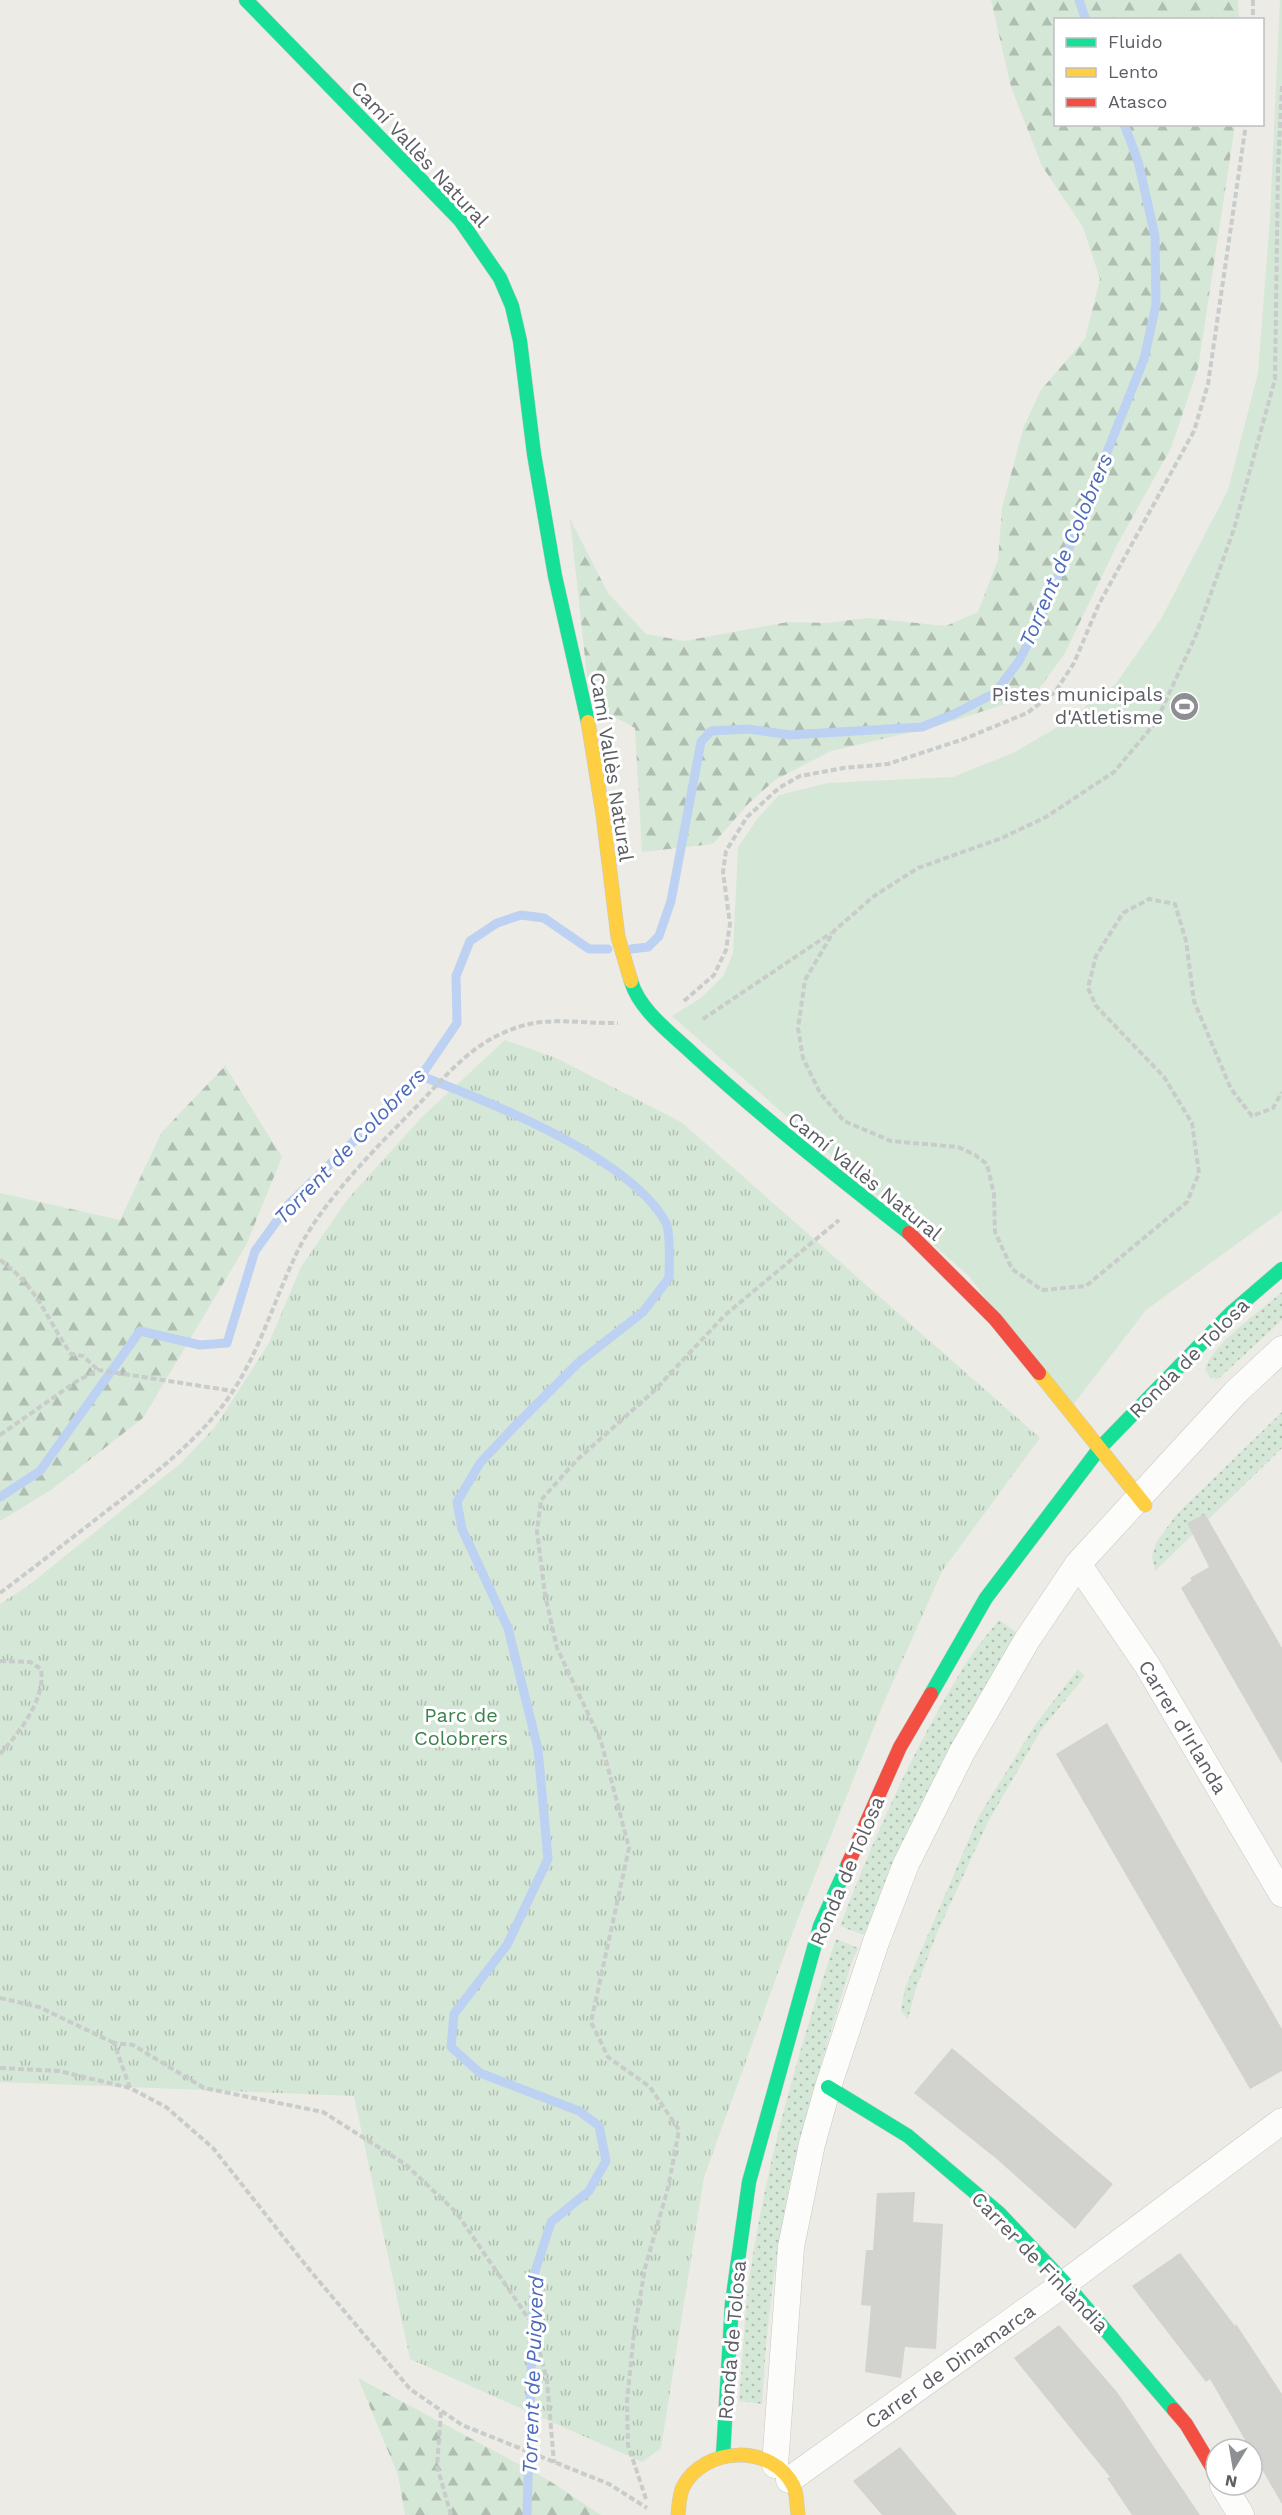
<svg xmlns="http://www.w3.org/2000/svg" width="1282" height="2515" font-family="'Work Sans',sans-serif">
<defs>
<pattern id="grass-dots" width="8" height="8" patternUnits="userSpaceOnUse" patternTransform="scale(1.5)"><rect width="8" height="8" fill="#d5e7d6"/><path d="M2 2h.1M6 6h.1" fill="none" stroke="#b0beb1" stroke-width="1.8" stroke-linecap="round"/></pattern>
<pattern id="forest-firs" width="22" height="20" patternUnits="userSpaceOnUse" patternTransform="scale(1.5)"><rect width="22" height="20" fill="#d5e7d6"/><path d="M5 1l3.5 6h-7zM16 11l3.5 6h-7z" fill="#b0beb1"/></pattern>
<pattern id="park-tufts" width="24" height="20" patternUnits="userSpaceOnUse" patternTransform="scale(1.5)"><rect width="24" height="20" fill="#d5e7d6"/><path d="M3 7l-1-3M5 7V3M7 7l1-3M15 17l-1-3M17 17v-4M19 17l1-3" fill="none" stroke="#b0beb1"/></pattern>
</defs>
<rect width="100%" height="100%" fill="#ecebe6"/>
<!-- grass -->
<path fill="url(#grass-dots)" d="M 1282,1292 L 1282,1320 L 1218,1379 L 1211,1378 L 1205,1370 C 1210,1345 1262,1310 1282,1292 Z
M 1282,1412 L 1282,1448 L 1155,1571 L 1152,1557 L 1156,1543 L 1176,1515 Z
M 999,1620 L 1017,1633 L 942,1761 L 864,1935 L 840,1926 C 874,1837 913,1749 963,1668 C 973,1651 987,1635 999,1620 Z
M 1078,1669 L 1085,1676 L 1041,1730 L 988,1822 L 937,1933 L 915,1991 L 908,2019 L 901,2011 L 905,1988 L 979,1816 L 1035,1725 Z
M 836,1939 L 858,1948 L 851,1964 C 830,2035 807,2106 791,2178 C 775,2252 766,2329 762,2404 L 739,2401 C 743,2359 744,2316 750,2274 C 767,2160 799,2048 836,1939 Z"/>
<!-- forest -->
<path fill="url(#forest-firs)" d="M 991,0 L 1238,0 L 1239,19 L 1056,20 L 1056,124 L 1235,125 L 1198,368 L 1171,448 L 1117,545 L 1064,655 L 1034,695 L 937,726 L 831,751 L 775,780 L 749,803 L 713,844 L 642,852 L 635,728 L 607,713 L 587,676 L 570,519 L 608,593 L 646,634 L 684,641 L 788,622 L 827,623 L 868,618 L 946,626 L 978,612 L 998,560 L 1002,508 L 1024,426 L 1041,390 L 1085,339 L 1100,279 L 1083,227 L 1042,166 L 1011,87 Z
M 225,1066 L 282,1157 L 246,1245 L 143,1418 L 51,1490 L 0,1521 L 0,1193 L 120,1220 L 162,1132 Z
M 358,2378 L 548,2480 L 601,2515 L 405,2515 L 398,2475 Z"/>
<!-- park -->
<path fill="url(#park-tufts)" d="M 505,1040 L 556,1058 L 681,1122 L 1040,1438 L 942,1571 L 884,1702 L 796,1923 L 704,2177 L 661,2448 L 642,2462 L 410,2359 L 354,2096 L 0,2082 L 0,1604 L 29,1585 L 181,1463 L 216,1426 L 269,1343 L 301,1267 L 347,1200 L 423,1116 Z"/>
<!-- garden -->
<path fill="#d5e7d6" d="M 1280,0 L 1282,0 L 1282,1211 L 1146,1310 L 1069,1410 L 969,1276 L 672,1016 L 701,998 L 724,975 L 733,953 L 738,847 L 758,818 L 779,795 L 828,783 L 953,777 L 1013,753 L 1056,728 L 1115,685 L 1161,619 L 1228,490 L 1258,373 L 1270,218 Z"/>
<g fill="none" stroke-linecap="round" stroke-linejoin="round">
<!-- stream -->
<path stroke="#bdd1f3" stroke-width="9" d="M 1079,0 L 1086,20
M 631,949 L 648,947 L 659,936 L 671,901 L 701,742 L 711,731 L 748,729 L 790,735 L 922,727 L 954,714 L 995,693 L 1019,661 L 1044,611 L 1144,359 L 1156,305 L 1155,236 L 1138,161 L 1124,124
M 421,1076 C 488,1101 631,1158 666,1223 C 671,1233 669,1265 669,1278 L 643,1312 L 578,1363 L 514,1427 L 480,1463 L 457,1502 L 462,1529 L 508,1628 L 538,1749 L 548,1859 L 507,1945 L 454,2014 L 451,2047 L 480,2073 L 579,2111 L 599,2126 L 606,2161 L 589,2191 L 551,2222 L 534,2275 L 527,2515
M 0,1497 L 40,1471 L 140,1331 L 200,1345 L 227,1343 L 255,1251 L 289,1204 L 421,1076 L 457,1023 L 456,976 L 470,941 L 497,923 L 521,915 L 544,918 L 589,949 L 608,949"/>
</g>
<!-- building -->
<path fill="#d2d2cf" d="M 1205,1514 L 1282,1648 L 1282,1764 L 1181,1588 L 1192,1580 L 1190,1578 L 1209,1567 L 1187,1523 Z
M 1107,1723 L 1282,2029 L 1282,2071 L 1250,2089 L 1056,1754 Z
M 952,2048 L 1113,2184 L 1075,2229 L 998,2160 L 914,2093 Z
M 915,2192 L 913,2222 L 943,2224 L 936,2349 L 905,2347 L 901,2378 L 865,2372 L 871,2306 L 861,2305 L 866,2250 L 873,2250 L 877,2193 Z
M 1180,2253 L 1235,2326 L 1236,2324 L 1282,2394 L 1282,2504 L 1210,2379 L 1206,2382 L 1132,2286 Z
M 1059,2325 L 1117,2392 L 1200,2515 L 1132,2515 L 1107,2478 L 1110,2477 L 1014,2358 Z
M 900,2447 L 957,2515 L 882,2515 L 853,2481 Z"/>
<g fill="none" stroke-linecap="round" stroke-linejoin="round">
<defs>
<path id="street" d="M 1078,1564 L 1147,1665 L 1282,1894
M 775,2465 L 791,2247 L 812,2144 L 828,2087 L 876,1942 L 906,1864 L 962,1752 L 1027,1640 L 1078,1564 L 1236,1392 L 1282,1349
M 789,2480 L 1065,2283 L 1282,2121
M 1223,2485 L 1241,2515"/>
<path id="fast" d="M 246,0 L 460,220 L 500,278 L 512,306 L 520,341 L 534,454 L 555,576 L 588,722
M 631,981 C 639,1010 672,1034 693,1054 C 763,1118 834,1174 909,1233
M 931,1694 L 986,1598 L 1099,1449 L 1231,1313 L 1282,1269
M 828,2087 L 908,2136 L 999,2213 L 1065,2283 L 1174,2410
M 723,2455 L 732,2303 L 749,2182 L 820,1926 L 848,1864"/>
<path id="slow" d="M 588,722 L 603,815 L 618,937 L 631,981
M 1039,1373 L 1145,1505
M 678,2515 C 679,2507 679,2495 683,2487 C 704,2446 773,2443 794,2487 C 797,2495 797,2507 798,2515"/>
<path id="jam" d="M 909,1233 L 995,1319 L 1039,1373
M 848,1864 L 900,1747 L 931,1694
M 1174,2410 L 1186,2424 L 1216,2474"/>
</defs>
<!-- street casing -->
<use href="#street" stroke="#c8c8c6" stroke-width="27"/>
<!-- fast casing -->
<use href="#fast" stroke="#c9c9c8" stroke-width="15"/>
<!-- slow casing -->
<use href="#slow" stroke="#c9c9c8" stroke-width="15"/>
<!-- jam casing -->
<use href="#jam" stroke="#c9c9c8" stroke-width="15"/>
<!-- path -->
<path stroke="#c8cccb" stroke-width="4" stroke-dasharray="6 3" stroke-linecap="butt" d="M 1253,0 L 1253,20
M 1282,86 L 1278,168 L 1275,379 L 1234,529 L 1196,635 L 1156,722 L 1114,772 L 1046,817 L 1002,838 L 918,868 L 874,896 L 834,931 L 805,980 L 798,1028 L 803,1058 L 820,1093 L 844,1121 L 891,1141 L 958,1147 L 975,1155 L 987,1164 L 994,1194 L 995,1232 L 1012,1269 L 1042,1290 L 1086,1286 L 1187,1202 L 1199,1173 L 1192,1123 L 1164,1077 L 1096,1006 L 1088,988 L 1096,956 L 1123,913 L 1149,899 L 1175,904 L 1186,941 L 1194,1001 L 1231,1089 L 1252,1116 L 1273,1108 L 1282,1092
M 684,1001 L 714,975 L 726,950 L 730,924 L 723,872 L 726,851 L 747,817 L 779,788 L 800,776 L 844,768 L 888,764 L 964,739 L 1027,713 L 1055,692 L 1074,663 L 1099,604 L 1194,431 L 1208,384 L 1246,124
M 703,1019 L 831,933
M 0,1260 C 38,1287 46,1318 71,1354 L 83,1356 L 98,1370
M 0,1435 L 77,1381 L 98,1370 L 233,1391
M 0,1593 C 35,1567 69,1540 104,1513 C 143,1483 184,1452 216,1414 C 254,1369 269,1313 293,1261 C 316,1207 376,1148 417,1106 C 443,1079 468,1048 503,1033 C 543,1014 576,1024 618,1023
M 0,1661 L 30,1662 L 41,1669 C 46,1699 19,1733 0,1754
M 0,1998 L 39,2007 L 114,2043
M 0,2068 L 59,2071 L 130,2088 L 166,2107 L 213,2148 L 308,2268 L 410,2389 L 462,2425 L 609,2484 L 647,2508
M 130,2088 L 114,2043 L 133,2045 L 204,2088 L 323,2112 L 405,2164 L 456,2212 L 533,2325 L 547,2381 L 554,2463
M 441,2412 L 437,2466 L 451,2515
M 646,2499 L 628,2445 L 627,2401 L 634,2333 L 645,2268 L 668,2188 L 679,2130 L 650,2087 L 608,2057 L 591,2022 L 629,1848 L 601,1741 L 557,1648 L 545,1595 L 537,1531 L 541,1500 L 577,1460 L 654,1391 L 725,1315 L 839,1220"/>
<!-- street -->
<use href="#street" stroke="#fcfcfb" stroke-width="26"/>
<!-- fast -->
<use href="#fast" stroke="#16e098" stroke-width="14"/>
<!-- slow -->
<use href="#slow" stroke="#ffcf43" stroke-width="14"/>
<!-- jam -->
<use href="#jam" stroke="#f24e42" stroke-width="14"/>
</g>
<!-- icons -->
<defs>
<symbol id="stadium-disc" viewBox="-11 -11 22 22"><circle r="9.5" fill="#8e8f92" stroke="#fff"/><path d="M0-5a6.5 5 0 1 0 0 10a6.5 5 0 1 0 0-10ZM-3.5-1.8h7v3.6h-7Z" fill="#fff"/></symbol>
</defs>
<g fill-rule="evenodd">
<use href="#stadium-disc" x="1168" y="690" width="33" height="33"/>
</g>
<g text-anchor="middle" stroke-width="6" stroke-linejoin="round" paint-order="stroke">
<!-- street labels -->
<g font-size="20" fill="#5c5e64" stroke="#fff">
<text transform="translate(420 154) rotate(47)" y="7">Camí Vallès Natural</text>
<text transform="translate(612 767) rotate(81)" y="7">Camí Vallès Natural</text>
<text transform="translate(865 1176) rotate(39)" y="7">Camí Vallès Natural</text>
<text transform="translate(1189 1358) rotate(-45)" y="7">Ronda de Tolosa</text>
<text transform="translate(1183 1727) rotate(59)" y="7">Carrer d'Irlanda</text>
<text transform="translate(847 1871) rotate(-67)" y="7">Ronda de Tolosa</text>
<text transform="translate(1040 2262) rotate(46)" y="7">Carrer de Finlàndia</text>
<text transform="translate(732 2340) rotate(-85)" y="7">Ronda de Tolosa</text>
<text transform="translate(950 2366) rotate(-35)" y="7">Carrer de Dinamarca</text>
</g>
<!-- poi labels -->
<g font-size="20" fill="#5c5e64" stroke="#fff" text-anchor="end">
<text x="1163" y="701">Pistes municipals<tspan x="1163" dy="23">d'Atletisme</tspan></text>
</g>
<!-- park labels -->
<g font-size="20" fill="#3c834e" stroke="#fff">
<text x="461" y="1722">Parc de<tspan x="461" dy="23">Colobrers</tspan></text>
</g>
<!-- water labels -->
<g font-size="21" font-style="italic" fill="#4e6cba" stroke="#fff">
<text transform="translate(1066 550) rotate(-67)" y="7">Torrent de Colobrers</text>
<text transform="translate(350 1146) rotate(-46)" y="7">Torrent de Colobrers</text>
<text transform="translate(533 2375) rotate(-88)" y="7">Torrent de Puigverd</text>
</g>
</g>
<!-- legend -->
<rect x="1054" y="18" width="210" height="108" fill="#ffffff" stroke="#bebfc1" stroke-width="1.5"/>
<rect x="1066" y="38" width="30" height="9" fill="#16e098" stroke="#bebfc1" stroke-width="1.5"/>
<text x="1108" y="48" font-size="18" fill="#5c5e64">Fluido</text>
<rect x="1066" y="68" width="30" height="9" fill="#ffcf43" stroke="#bebfc1" stroke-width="1.5"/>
<text x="1108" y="78" font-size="18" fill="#5c5e64">Lento</text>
<rect x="1066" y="98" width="30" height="9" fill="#f24e42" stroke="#bebfc1" stroke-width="1.5"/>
<text x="1108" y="108" font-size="18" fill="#5c5e64">Atasco</text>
<!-- north arrow -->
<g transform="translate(1234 2467) rotate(191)"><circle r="28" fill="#ffffff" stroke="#bebfc1" stroke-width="1.5"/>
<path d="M0-4.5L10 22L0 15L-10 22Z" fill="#8e8f92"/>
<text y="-9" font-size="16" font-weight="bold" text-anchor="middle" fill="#5c5e64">N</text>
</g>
</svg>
